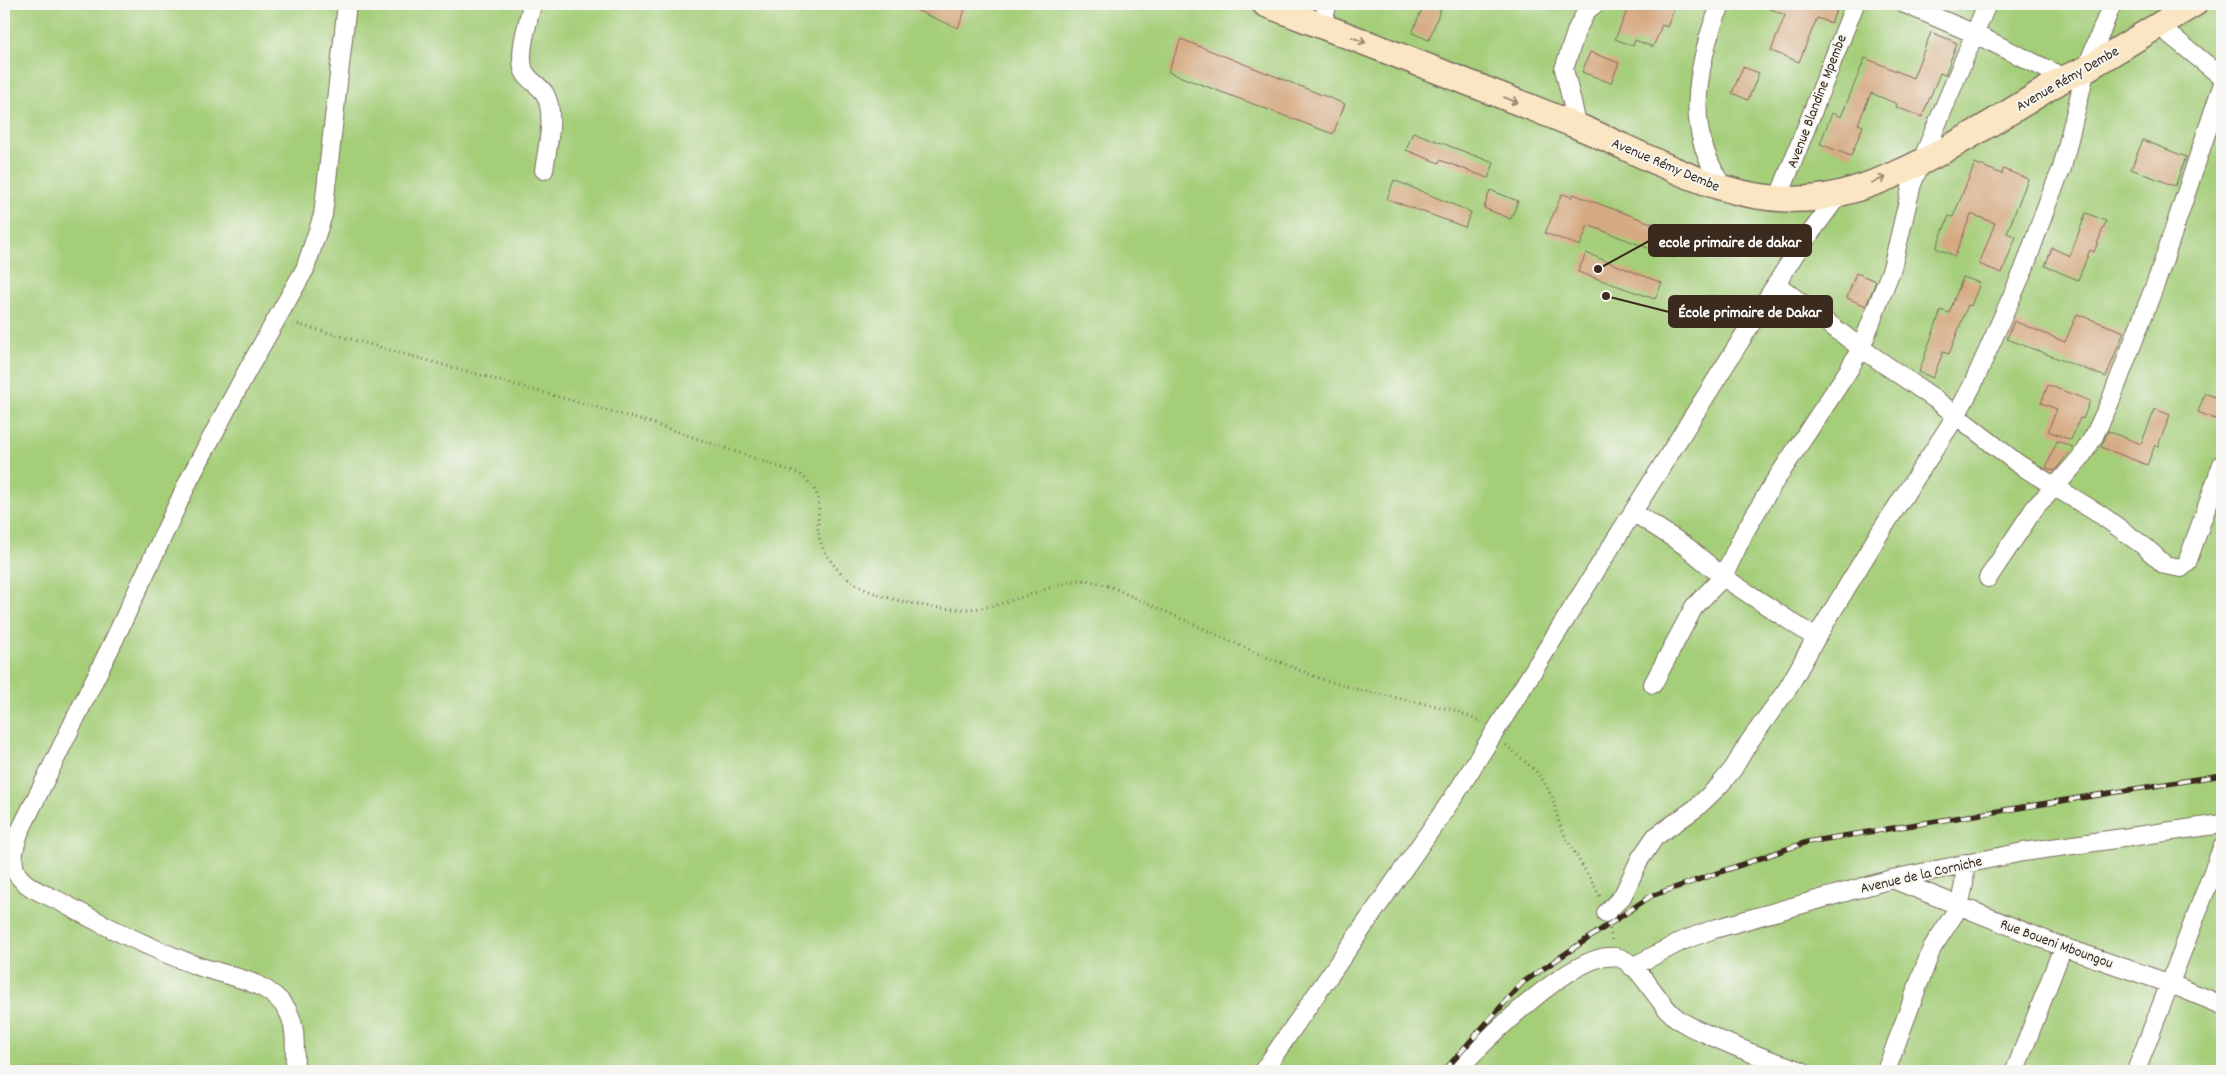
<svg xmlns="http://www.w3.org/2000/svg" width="2226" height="1075" font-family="Dekko,sans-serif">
<rect width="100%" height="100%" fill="#f6f6f2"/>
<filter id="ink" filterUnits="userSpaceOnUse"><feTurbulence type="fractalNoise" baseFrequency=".02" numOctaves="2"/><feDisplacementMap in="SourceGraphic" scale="10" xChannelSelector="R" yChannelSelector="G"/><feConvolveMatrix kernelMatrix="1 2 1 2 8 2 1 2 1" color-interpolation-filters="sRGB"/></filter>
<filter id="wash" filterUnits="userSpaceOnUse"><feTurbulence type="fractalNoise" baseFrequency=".0096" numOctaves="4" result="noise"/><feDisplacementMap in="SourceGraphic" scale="20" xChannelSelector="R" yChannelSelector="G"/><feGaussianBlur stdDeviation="1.12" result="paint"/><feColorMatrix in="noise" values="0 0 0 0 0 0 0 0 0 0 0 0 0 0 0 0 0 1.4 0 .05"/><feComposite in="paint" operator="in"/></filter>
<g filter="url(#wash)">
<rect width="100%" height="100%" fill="#efe8d2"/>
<!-- green -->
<path fill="#a5ce79" stroke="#707c4c" d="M 4,4 L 2222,4 L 2222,1071 L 4,1071 Z"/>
<g id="blocks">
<!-- building -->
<path fill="#d5aa82" d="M 901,4 L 949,4 L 965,10 L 958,28 Z
M 1424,4 L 1441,8 L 1429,40 L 1412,33 Z
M 1630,4 L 1676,4 L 1667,27 L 1662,25 L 1653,47 L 1635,40 L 1633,46 L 1615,39 Z
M 1759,4 L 1839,4 L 1831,23 L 1817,18 L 1799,62 L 1771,51 L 1785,15 Z
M 1931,32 L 1957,43 L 1945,75 L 1940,73 L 1922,117 L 1896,107 L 1897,104 L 1871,93 L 1858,124 L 1863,126 L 1851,156 L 1820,144 L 1832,113 L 1841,117 L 1865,58 L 1913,78 Z
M 1181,39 L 1345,104 L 1333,134 L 1168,72 Z
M 1590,52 L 1619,63 L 1611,83 L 1582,72 Z
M 1743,67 L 1759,73 L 1748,100 L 1732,93 Z
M 1413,132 L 1494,163 L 1488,178 L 1440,160 L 1439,163 L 1406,150 Z
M 2143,140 L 2186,157 L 2175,186 L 2131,169 Z
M 1975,163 L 2002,174 L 2003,169 L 2028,179 L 2007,233 L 2016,237 L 2002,273 L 1979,264 L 1995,223 L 1971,214 L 1955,256 L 1936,248 L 1949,216 L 1953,217 Z
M 1394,180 L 1471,212 L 1465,227 L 1387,199 Z
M 1490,190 L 1518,201 L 1511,219 L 1484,208 Z
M 1562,194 L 1572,197 L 1573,194 L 1683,235 L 1674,258 L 1588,225 L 1580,246 L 1545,233 Z
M 2086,213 L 2106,221 L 2094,252 L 2090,250 L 2078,280 L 2045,266 L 2052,248 L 2070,256 Z
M 1586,253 L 1662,283 L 1655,299 L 1578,272 Z
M 1856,273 L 1876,281 L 1866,306 L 1847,298 Z
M 1963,277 L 1980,283 L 1971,306 L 1968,305 L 1949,354 L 1943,352 L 1933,378 L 1919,372 L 1941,310 L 1949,313 Z
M 2077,314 L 2124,332 L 2106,377 L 2007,339 L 2014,321 L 2065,342 Z
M 2048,385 L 2090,401 L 2083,419 L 2080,418 L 2071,440 L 2048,431 L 2057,409 L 2041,403 Z
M 2205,393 L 2222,400 L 2222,422 L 2198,412 Z
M 2155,409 L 2170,415 L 2158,446 L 2155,445 L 2147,465 L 2101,447 L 2108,431 L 2141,444 Z
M 2057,441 L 2073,447 L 2055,471 L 2046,468 Z"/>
</g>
</g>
<g filter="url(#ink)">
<use href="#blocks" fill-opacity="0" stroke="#7a6c5d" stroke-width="1"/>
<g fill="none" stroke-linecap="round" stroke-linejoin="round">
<defs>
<path id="street" d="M 532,4 C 528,24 519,48 523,68 C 526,80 539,84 545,94 C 556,113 547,150 544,170
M 1722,4 C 1713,20 1708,37 1704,55 C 1692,108 1695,143 1724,189
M 1905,4 L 1975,34 L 2065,78
M 1321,25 L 1328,4
M 2158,25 L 2222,77
M 1578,127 L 1564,69 L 1577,29 L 1587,10 L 1595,4
M 1778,199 L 1855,4
M 1776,284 L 1861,348 L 1935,399 L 2017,463 L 2055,487 L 2081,457 L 2094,436 L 2110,402 L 2158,277 L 2222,86
M 1633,512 L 1687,547 L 1723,577 L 1816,638
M 1988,578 L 2036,506 L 2055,487 L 2101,515 L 2145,547 L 2165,565 L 2181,568 L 2187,563 L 2222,464
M 1653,684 L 1694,607 L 1723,577 L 1744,533 L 1771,487 L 1848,371 L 1861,348 L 1892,268 L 1912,184 L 1987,4
M 1892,879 L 2063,947 L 2171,984 L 2222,1005
M 1606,913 L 1622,897 L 1640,859 L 1655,837 L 1696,808 L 1719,786 L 1733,769 L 1749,742 L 1788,688 L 1816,638 L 1879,534 L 1956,416 L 1972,386 L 2024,269 L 2049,199 L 2062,168 L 2086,69 L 2112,4
M 1632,967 L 1682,941 L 1714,929 L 1892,879 L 2023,852 L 2222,824
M 295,1071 C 294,1051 298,1026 286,1008 C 266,979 225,976 195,965 C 180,959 164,953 149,946 C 119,933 90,918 61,902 C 46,894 27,889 17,874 C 10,861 15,846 19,833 L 115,638 L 190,478 L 247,371 L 305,269 L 323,215 L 347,4
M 1263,1071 L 1457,792 L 1795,254 L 1840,193
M 1456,1071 C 1484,1042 1574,950 1616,957 C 1639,961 1656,1001 1674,1016 C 1683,1024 1695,1029 1707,1034 C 1738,1049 1769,1060 1802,1071
M 1886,1071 L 1932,948 L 1959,907 L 1964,884 L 1965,863
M 2015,1071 L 2063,947
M 2136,1071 L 2222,848"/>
<path id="secondary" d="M 1265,4 C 1369,44 1474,84 1577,126 C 1653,157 1730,208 1816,198 C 1899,187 1993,121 2065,78 L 2086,69 L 2194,4"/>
</defs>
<!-- street casing -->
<use href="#street" stroke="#7a6c5d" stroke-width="20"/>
<!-- secondary casing -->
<use href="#secondary" stroke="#7a6c5d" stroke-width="28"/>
<!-- path -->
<path stroke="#7a6c5d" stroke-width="3" stroke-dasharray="1 4" stroke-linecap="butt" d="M 293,323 L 652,423 L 800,474 C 824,494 818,501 818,528 C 818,547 834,568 848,579 C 873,600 947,613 979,608 C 1005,605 1031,593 1056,586 C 1064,584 1073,580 1081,580 C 1092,580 1101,584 1111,587 L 1259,654 L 1324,680 L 1360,690 L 1454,710 L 1482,722
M 1506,745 L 1536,771 L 1544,782 L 1552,797 L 1561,829 L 1600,896
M 1610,929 L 1612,942"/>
<!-- street -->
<use href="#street" stroke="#fff" stroke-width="18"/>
<!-- secondary -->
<use href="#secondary" stroke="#fbe6c4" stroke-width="25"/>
<defs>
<path id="rail" d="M 1444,1071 L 1522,983 L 1651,896 L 1807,842 L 2222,775"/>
</defs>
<!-- rail casing -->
<use href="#rail" stroke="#3b2a1e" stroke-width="5.5"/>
<!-- rail -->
<use href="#rail" stroke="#f6f6f2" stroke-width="4" stroke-dasharray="11" stroke-linecap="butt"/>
</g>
<!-- one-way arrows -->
<defs><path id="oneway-shaft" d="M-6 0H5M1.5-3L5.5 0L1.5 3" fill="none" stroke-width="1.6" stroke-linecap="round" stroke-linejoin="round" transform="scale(1.25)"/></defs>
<g stroke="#9b8871">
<use href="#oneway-shaft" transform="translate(1359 40) rotate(22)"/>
<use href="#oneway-shaft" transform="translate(1511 100) rotate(22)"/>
<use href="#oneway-shaft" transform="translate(1879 180) rotate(-20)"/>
</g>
</g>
<g text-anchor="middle" stroke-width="4" stroke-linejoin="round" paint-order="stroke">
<!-- street labels -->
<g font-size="15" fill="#3b2a1e" stroke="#f6f6f2">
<text transform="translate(2067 78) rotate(-30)" y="5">Avenue Rémy Dembe</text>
<text transform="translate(1816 101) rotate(-69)" y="5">Avenue Blandine Mpembe</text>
<text transform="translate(1666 164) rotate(23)" y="5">Avenue Rémy Dembe</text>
<text transform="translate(1921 874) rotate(-13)" y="5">Avenue de la Corniche</text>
<text transform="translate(2057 943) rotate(20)" y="5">Rue Boueni Mboungou</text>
</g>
</g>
<!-- callouts -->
<path fill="none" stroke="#3b2a1e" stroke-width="2" d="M1598 269L1649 241M1606 296L1669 312"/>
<g fill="#3b2a1e" stroke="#f6f6f2" stroke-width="2">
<circle cx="1598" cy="269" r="5"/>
<circle cx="1606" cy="296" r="5"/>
</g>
<g fill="#3b2a1e" stroke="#3b2a1e" stroke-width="2">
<rect x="1649" y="225" width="162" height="31" rx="5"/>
<rect x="1669" y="296" width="163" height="31" rx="5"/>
</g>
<g font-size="16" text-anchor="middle" font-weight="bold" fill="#fff">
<text x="1730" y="247">ecole primaire de dakar</text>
<text x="1750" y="317">École primaire de Dakar</text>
</g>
<!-- margin -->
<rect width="2226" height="1075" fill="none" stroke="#f6f6f2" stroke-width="20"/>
</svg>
